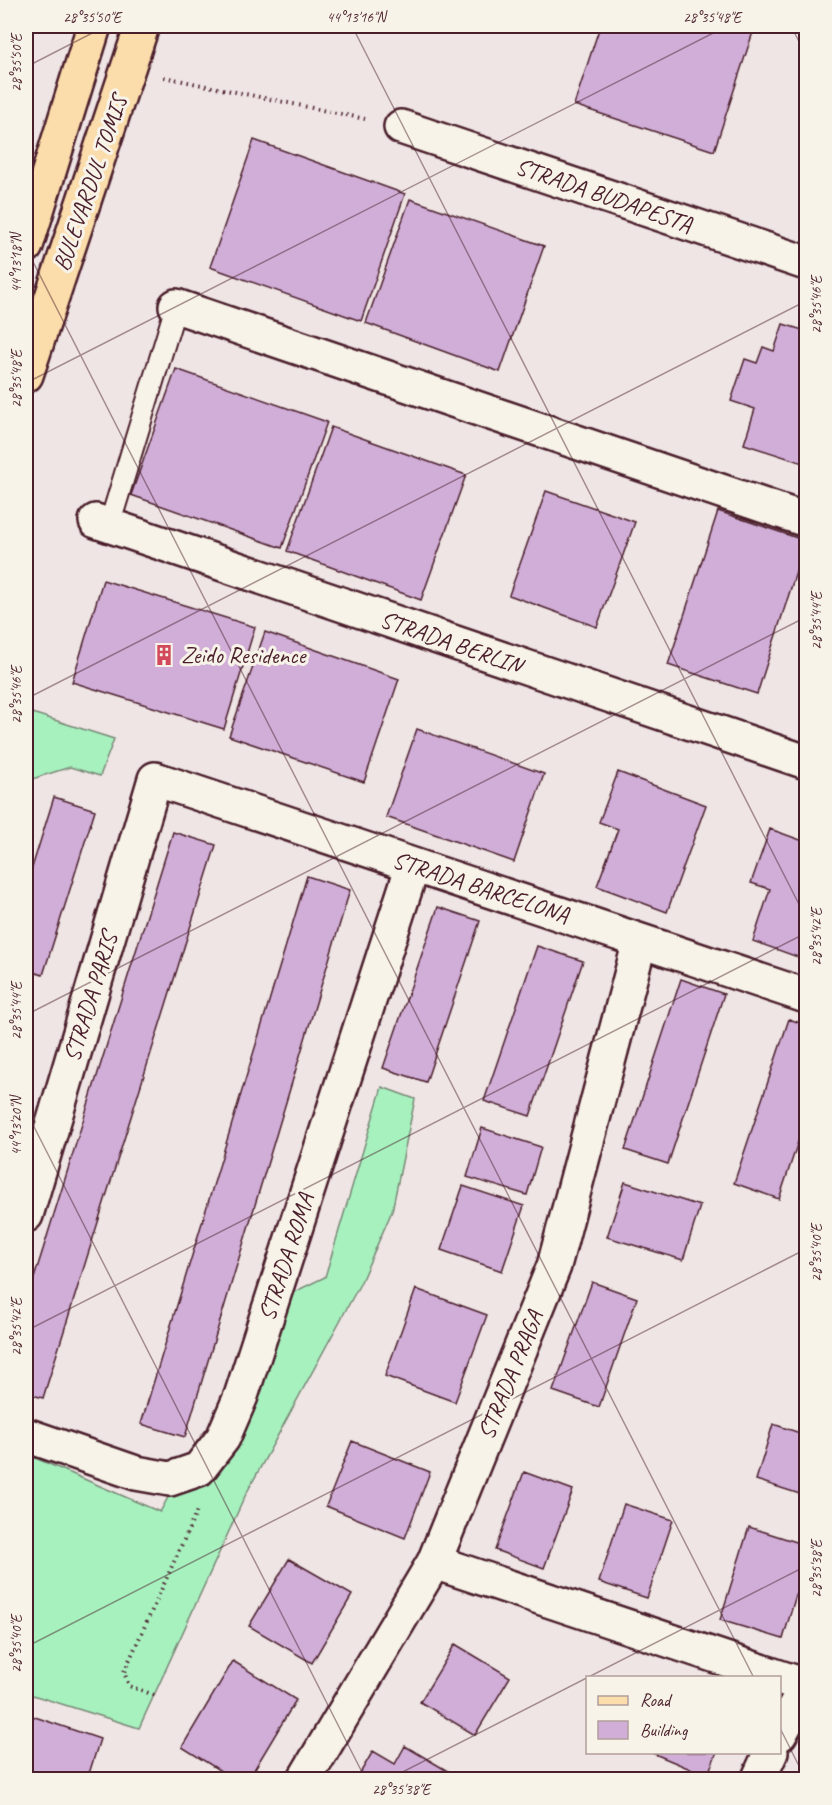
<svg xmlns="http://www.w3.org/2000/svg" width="832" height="1805" font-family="Caveat,sans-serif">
<rect width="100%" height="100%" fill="#efe5e5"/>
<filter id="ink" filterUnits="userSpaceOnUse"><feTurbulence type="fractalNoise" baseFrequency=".0167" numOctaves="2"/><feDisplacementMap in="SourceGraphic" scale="12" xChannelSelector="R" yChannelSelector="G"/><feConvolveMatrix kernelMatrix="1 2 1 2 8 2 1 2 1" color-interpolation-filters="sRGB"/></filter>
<g filter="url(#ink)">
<!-- grass -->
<path fill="#a7f1bf" stroke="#788875" stroke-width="1.5" d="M 26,711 L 114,739 L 100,776 L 70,767 L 26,781 Z
M 382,1087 L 415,1099 L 392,1211 L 360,1284 L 246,1494 L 139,1728 L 26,1693 L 26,1454 L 160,1512 L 171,1492 L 223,1458 L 294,1292 L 325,1277 Z"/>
<!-- building -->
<path fill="#d0aed8" stroke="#4a1f2b" stroke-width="1.5" d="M 600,26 L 755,26 L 714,151 L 574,105 Z
M 254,140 L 405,194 L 361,321 L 210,267 Z
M 410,199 L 544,246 L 500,372 L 366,323 Z
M 783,324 L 806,331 L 806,464 L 744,444 L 755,409 L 731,401 L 745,359 L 757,363 L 763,347 L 774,351 Z
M 176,369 L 327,422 L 282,548 L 131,495 Z
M 331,427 L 466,475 L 421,600 L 287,551 Z
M 546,491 L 635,522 L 597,627 L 509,595 Z
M 718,511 L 806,541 L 757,694 L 668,665 Z
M 103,580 L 255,627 L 224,729 L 72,682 Z
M 265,632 L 399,679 L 364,782 L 229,736 Z
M 417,729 L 544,774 L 514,862 L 386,817 Z
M 618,772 L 706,805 L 667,912 L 597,886 L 618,829 L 599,822 Z
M 54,797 L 95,810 L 43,975 L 26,970 L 26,887 Z
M 770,829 L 806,842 L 806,960 L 753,941 L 770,889 L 751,883 Z
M 173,832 L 216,845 L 43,1398 L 26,1393 L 26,1304 Z
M 307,876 L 350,890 L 185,1437 L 141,1424 Z
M 438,907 L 480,921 L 426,1082 L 383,1068 Z
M 537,946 L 583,961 L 530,1116 L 484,1101 Z
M 681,979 L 724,994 L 668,1164 L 625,1150 Z
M 26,1013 L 34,1016 L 26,1044 Z
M 789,1019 L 806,1025 L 806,1118 L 779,1199 L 734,1183 Z
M 482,1128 L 541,1147 L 527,1195 L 467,1177 Z
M 625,1182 L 700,1206 L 683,1260 L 607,1237 Z
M 463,1186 L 524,1206 L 502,1271 L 441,1250 Z
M 592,1282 L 637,1298 L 599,1407 L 553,1391 Z
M 416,1289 L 487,1315 L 455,1402 L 385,1376 Z
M 773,1424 L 806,1435 L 806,1496 L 756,1480 Z
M 352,1441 L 430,1472 L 405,1538 L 326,1506 Z
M 524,1472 L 573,1490 L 544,1568 L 495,1550 Z
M 624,1504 L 673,1520 L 647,1598 L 599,1582 Z
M 749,1527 L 806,1545 L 806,1561 L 783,1639 L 720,1620 Z
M 289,1559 L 352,1595 L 312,1663 L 249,1626 Z
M 455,1644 L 510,1677 L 475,1735 L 420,1702 Z
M 233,1661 L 296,1700 L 248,1780 L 235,1780 L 182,1747 Z
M 26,1714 L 100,1739 L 87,1780 L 26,1780 Z
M 405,1746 L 463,1780 L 356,1780 L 373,1751 L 395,1764 Z
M 650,1752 L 717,1752 L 707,1776 Z"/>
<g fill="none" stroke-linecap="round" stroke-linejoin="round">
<defs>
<path id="lane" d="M 113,513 L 176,306"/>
<path id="street" d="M 401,127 L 806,263
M 176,306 L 806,520
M 96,521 L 806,762
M 26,1215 L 155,779 L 806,996
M 26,1435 L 136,1473 L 170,1479 L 199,1469 L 223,1438 L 241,1396 L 413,865
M 434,1562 L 806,1686
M 780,1734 L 806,1686
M 304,1780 L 434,1562 L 554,1266 L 640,941
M 758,1780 L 771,1752"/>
<path id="primary" d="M 26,246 L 94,26
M 26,375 L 142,26"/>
</defs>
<!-- lane casing -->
<use href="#lane" stroke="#4a1f2b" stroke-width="24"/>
<!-- street casing -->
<use href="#street" stroke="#4a1f2b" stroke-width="38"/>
<!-- primary casing -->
<use href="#primary" stroke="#4a1f2b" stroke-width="38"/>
<!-- path -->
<path stroke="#4a1f2b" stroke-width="4" stroke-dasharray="1.5 4.5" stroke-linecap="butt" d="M 164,77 L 365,119
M 154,1695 L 129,1686 L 124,1672 L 197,1511"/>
<!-- lane -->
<use href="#lane" stroke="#f7f3e8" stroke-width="20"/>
<!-- street -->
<use href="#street" stroke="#f7f3e8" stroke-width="33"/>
<!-- primary -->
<use href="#primary" stroke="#fbddab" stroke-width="33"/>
</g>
</g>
<!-- ticks -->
<path fill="none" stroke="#4a1f2b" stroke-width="1.5" stroke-opacity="0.45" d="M 352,26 L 806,918M 791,26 L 806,55M 26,67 L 106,26M 26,248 L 754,1678M 26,383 L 727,26M 26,699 L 806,301M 26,1015 L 806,617M 26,1111 L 366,1780M 26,1331 L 806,933M 26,1647 L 806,1249M 780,1728 L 806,1780M 387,1780 L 806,1566"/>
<!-- icons -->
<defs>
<symbol id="building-bare" viewBox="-9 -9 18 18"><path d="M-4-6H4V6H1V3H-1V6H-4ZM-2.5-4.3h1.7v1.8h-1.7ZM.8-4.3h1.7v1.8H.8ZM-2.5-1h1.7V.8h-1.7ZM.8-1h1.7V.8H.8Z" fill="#d1495b" stroke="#f7f3e8" stroke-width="2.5" paint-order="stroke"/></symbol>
</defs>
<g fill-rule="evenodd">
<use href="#building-bare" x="149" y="640" width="30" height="30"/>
</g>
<g text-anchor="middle" stroke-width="6" stroke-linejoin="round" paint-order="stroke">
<!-- street labels -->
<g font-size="24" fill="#4a1f2b" stroke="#f7f3e8">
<text transform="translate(90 183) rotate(-71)" y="8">BULEVARDUL TOMIS</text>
<text transform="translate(604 195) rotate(19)" y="8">STRADA BUDAPESTA</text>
<text transform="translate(451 642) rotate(19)" y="8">STRADA BERLIN</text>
<text transform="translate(481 887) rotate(18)" y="8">STRADA BARCELONA</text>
<text transform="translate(90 997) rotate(-73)" y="8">STRADA PARIS</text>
<text transform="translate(286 1257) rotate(-72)" y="8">STRADA ROMA</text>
<text transform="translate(510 1375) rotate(-68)" y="8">STRADA PRAGA</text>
</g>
<!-- poi labels -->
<g font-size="24" fill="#4a1f2b" stroke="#f7f3e8" text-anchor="start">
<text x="181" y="663">Zeido Residence</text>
</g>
</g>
<!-- margin -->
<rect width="832" height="1805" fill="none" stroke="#f7f3e8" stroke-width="66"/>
<!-- legend -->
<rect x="586" y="1676" width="195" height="78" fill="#f7f3e8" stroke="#b29e9c" stroke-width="1.5"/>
<rect x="598" y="1696" width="30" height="9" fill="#fbddab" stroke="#b29e9c" stroke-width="1.5"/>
<text x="640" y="1706" font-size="18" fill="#4a1f2b">Road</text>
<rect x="598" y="1721" width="30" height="18" fill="#d0aed8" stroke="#b29e9c" stroke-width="1.5"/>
<text x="640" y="1736" font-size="18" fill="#4a1f2b">Building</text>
<rect x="33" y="33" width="766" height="1739" fill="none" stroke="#4a1f2b" stroke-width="2"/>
<g font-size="15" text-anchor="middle" fill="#4a1f2b">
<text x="92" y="22">28°35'50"E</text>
<text x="356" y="22">44°13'16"N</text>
<text x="712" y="22">28°35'48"E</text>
<text transform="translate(16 63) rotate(-90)" y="5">28°35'50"E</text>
<text transform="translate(16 263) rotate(-90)" y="5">44°13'18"N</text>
<text transform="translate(816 305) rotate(-90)" y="5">28°35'46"E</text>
<text transform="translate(16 379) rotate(-90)" y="5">28°35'48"E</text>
<text transform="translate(816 621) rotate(-90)" y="5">28°35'44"E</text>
<text transform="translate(16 695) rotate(-90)" y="5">28°35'46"E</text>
<text transform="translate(816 937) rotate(-90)" y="5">28°35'42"E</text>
<text transform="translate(16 1011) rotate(-90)" y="5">28°35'44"E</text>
<text transform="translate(16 1126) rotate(-90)" y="5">44°13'20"N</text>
<text transform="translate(816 1253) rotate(-90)" y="5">28°35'40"E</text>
<text transform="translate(16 1327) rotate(-90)" y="5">28°35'42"E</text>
<text transform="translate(816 1569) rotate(-90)" y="5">28°35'38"E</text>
<text transform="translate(16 1644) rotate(-90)" y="5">28°35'40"E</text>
<text x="401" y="1794">28°35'38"E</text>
</g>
</svg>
